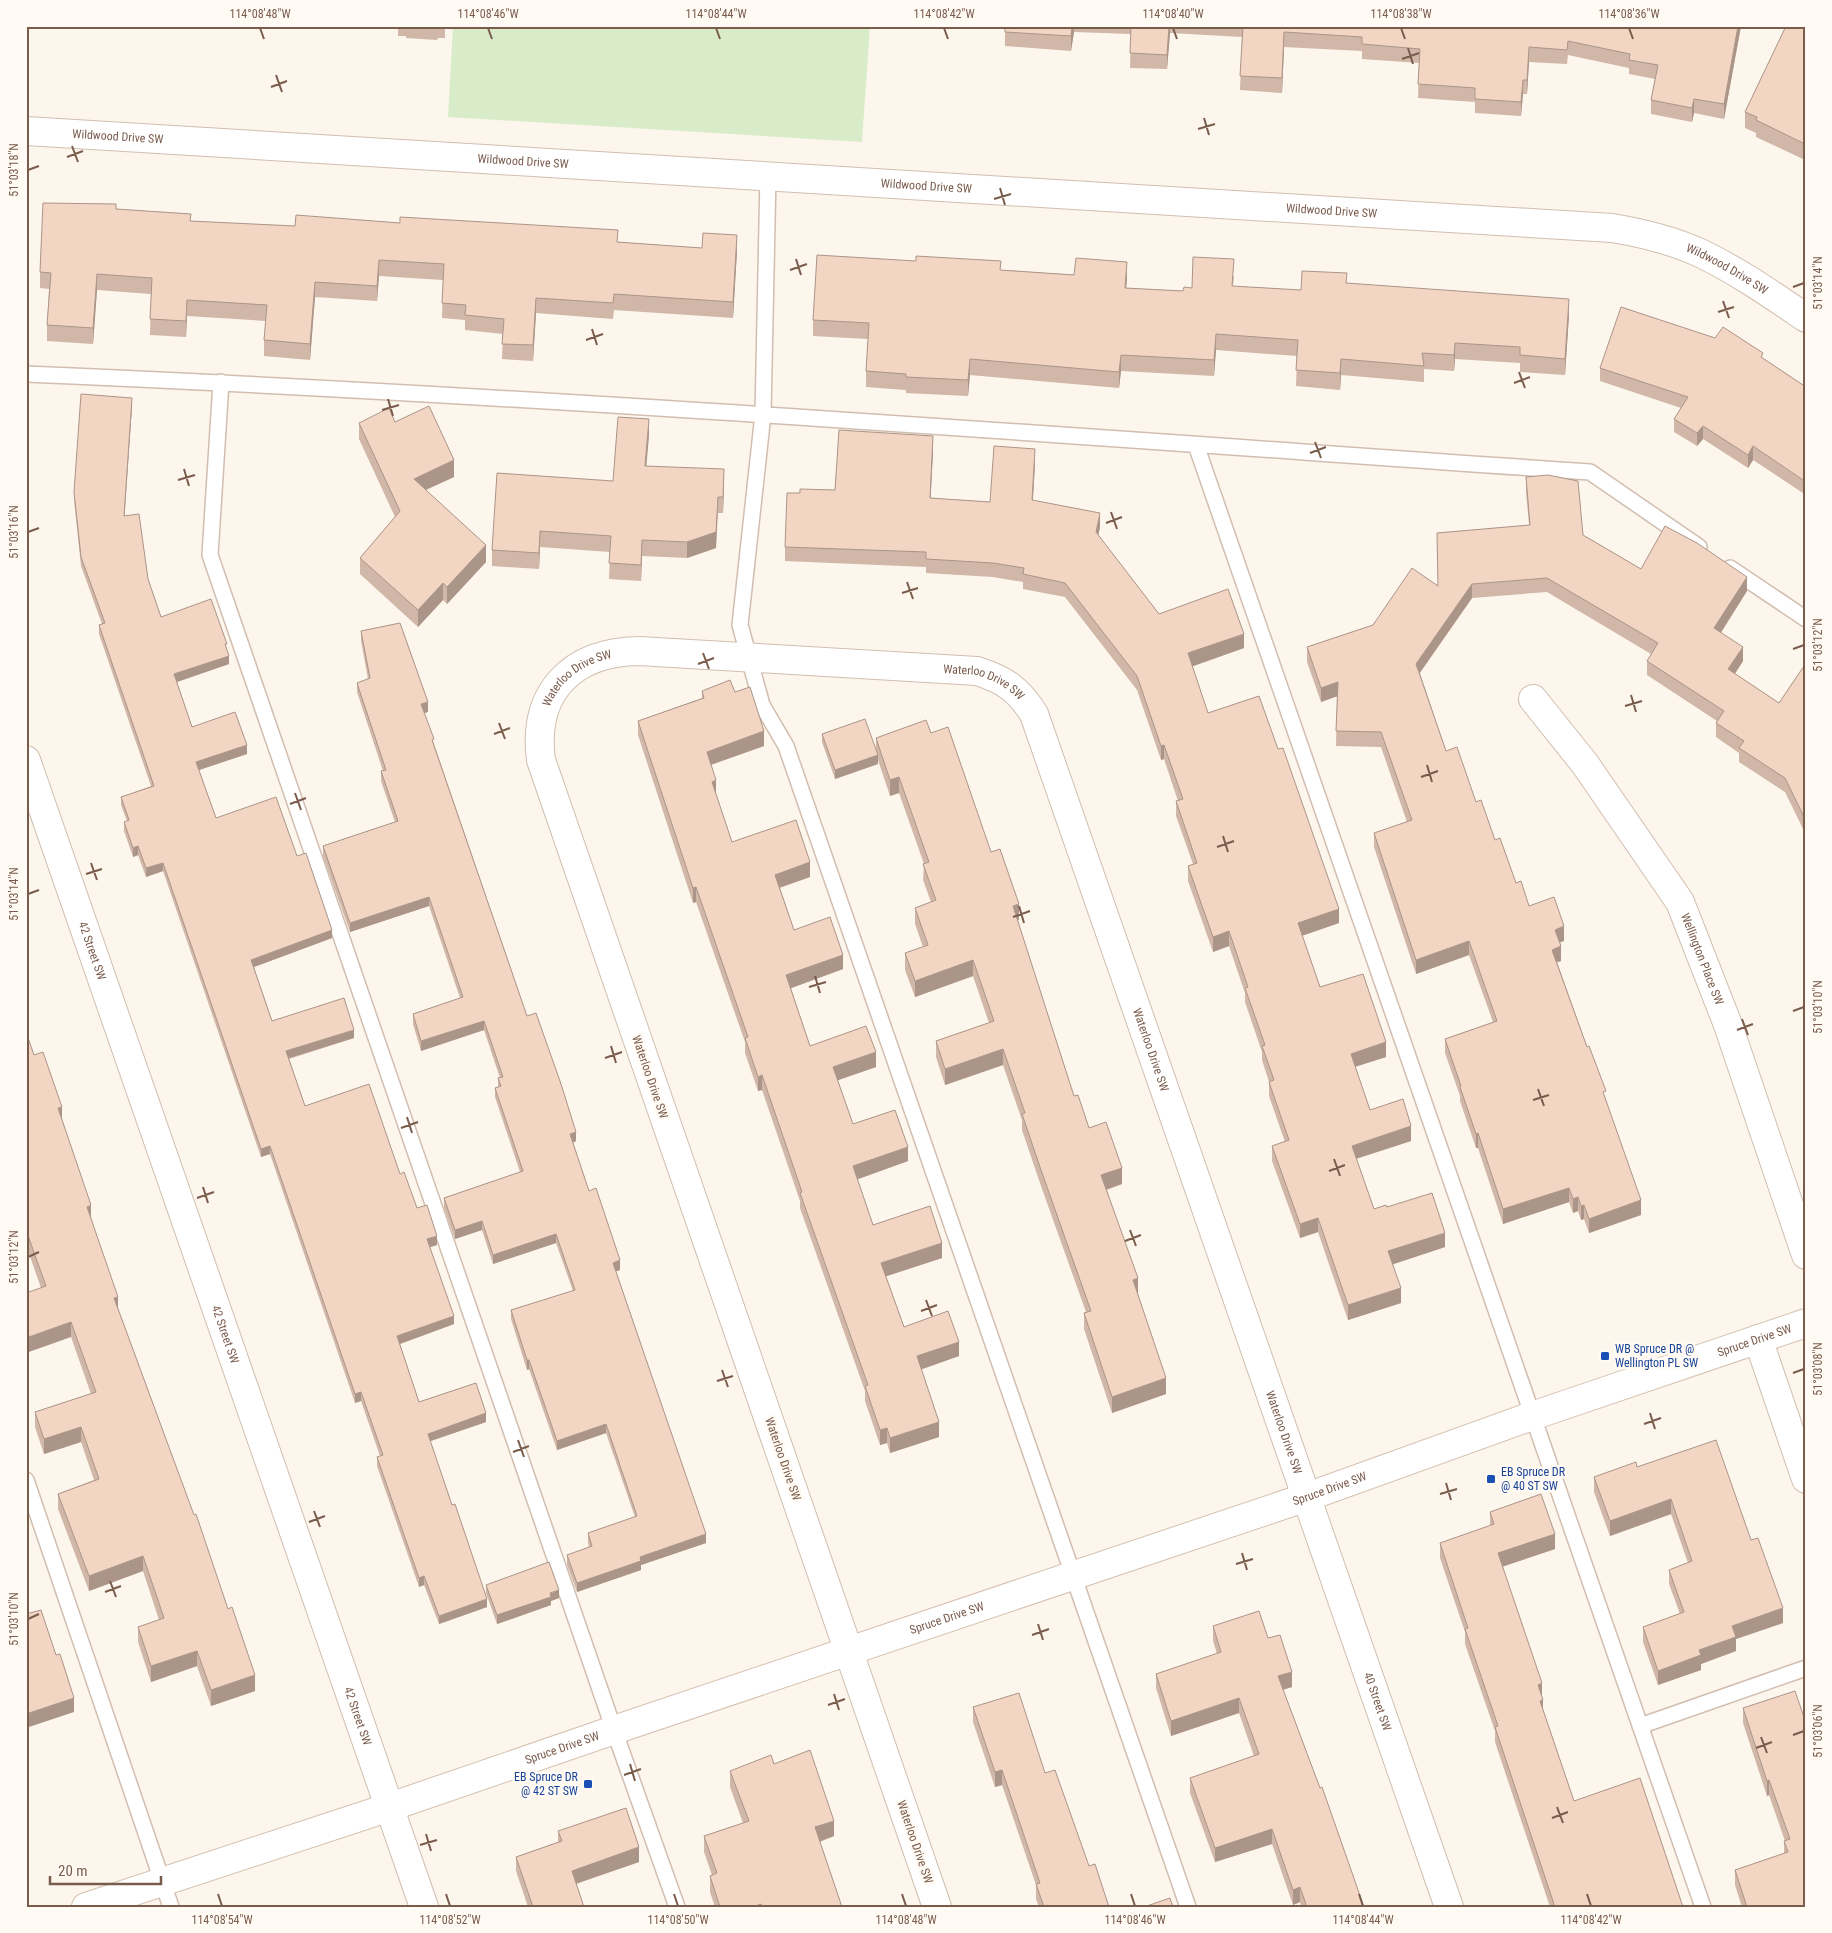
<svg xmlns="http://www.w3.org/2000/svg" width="1832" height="1933" font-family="'Roboto Condensed',sans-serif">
<rect width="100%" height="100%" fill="#fdf6ec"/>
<!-- green -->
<path fill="#d8ecc9" d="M 453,26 L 870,26 L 862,142 L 448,117 Z"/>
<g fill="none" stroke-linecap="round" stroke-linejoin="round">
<defs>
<path id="lane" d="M 768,175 L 763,414 L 740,625 L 762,705 L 786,746 L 1188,1907
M 26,374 C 548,396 1069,436 1590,472 L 1699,547
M 221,382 L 210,555 L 614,1730 L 677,1907
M 1196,445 L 1703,1907
M 1730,568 L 1806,619
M 26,1480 L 171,1907
M 1640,1726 L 1806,1668"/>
<g id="street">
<path id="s1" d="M 26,131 L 1612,228 C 1642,233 1672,240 1700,253 C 1738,271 1772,295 1806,318"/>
<path id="s2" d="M 1533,699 L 1585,764 L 1680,902 L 1728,1025 L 1806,1255"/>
<path id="s3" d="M 26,760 L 424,1907"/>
<path d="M 1758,1339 L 1806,1479"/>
<path id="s4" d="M 937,1907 L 541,760 C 532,692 572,652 639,651 L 977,671 C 1005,680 1018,689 1034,714 L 1449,1907"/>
</g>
<g id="secondary">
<path id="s5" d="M 86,1907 L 390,1807 L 614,1730 L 1307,1497 L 1532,1416 L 1806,1323"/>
</g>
</defs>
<!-- lane casing -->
<use href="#lane" stroke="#d1beb0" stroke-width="18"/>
<!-- street casing -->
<use href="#street" stroke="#d1beb0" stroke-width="30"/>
<!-- secondary casing -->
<use href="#secondary" stroke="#d6c0b0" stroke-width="30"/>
<!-- lane -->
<use href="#lane" stroke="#fff" stroke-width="15"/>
<!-- street -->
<use href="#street" stroke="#fff" stroke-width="28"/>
<!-- secondary -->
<use href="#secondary" stroke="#fff" stroke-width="28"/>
</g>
<!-- wall -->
<path fill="#d1b7a8" d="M 398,26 L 445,26 L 445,38 L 438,38 L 437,40 L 406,38 L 406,36 L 398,36 Z
M 1005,26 L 1741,26 L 1724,119 L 1694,113 L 1692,122 L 1651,114 L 1651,100 L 1655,79 L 1629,74 L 1629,68 L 1568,55 L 1567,64 L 1529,62 L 1527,94 L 1523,94 L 1521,116 L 1475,113 L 1475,102 L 1418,98 L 1419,63 L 1362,59 L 1362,51 L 1284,47 L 1282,93 L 1240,90 L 1242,37 L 1170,33 L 1167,69 L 1130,68 L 1131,34 L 1074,32 L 1071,51 L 1005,46 Z
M 1806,26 L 1806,155 L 1803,159 L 1756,137 L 1756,133 L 1745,128 L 1745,112 Z
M 116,209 L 191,221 L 618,242 L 737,251 L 733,318 L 614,310 L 613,319 L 536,313 L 533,361 L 502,359 L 503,334 L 465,330 L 465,320 L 442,318 L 443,280 L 379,276 L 377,301 L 315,297 L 310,360 L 264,356 L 264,340 L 266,321 L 187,316 L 186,337 L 150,335 L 151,294 L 97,290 L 93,344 L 47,341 L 47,325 L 49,289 L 40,288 L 40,272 Z
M 1001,270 L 1127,278 L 1126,288 L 1183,291 L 1192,288 L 1234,276 L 1233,286 L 1301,290 L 1347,283 L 1569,315 L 1565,375 L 1520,372 L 1520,363 L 1455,359 L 1454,371 L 1424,369 L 1424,382 L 1341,375 L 1340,390 L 1296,386 L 1297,356 L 1216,350 L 1214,376 L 1121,371 L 1119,388 L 970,375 L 968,396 L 906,393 L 906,390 L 866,387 L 866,371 L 868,339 L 813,336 L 813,320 Z
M 1763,358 L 1806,387 L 1806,495 L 1753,460 L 1748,468 L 1703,439 L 1697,446 L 1674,432 L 1674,419 L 1681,408 L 1600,381 L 1600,368 Z
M 132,406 L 124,516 L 161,617 L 227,650 L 229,664 L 177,682 L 192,727 L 247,754 L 199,770 L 216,818 L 297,856 L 332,938 L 254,967 L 272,1021 L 354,1038 L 289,1059 L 305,1106 L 400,1174 L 417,1208 L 437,1245 L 430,1247 L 454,1324 L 400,1344 L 419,1402 L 486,1422 L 430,1441 L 487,1607 L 439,1624 L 424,1585 L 419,1587 L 377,1466 L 377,1457 L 380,1456 L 361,1401 L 355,1403 L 270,1154 L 261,1157 L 163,871 L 146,877 L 138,855 L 133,857 L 124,831 L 124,822 L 127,821 L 121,805 L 121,797 L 151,786 L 99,634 L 99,625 L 102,624 L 81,566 L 74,500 L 74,492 Z
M 395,422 L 454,477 L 426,490 L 486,562 L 447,604 L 443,600 L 418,627 L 360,574 L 360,558 L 395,517 L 359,439 L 359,423 Z
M 649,435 L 646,466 L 724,485 L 723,513 L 718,513 L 716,548 L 687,558 L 642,556 L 641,581 L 609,579 L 610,552 L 540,547 L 539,569 L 492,566 L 492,550 L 613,481 Z
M 933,451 L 930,498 L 990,502 L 1035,463 L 1033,500 L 1100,527 L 1098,535 L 1159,614 L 1244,648 L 1192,666 L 1208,713 L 1339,923 L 1302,936 L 1320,987 L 1386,1057 L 1355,1067 L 1370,1110 L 1411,1141 L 1356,1159 L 1374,1209 L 1387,1207 L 1445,1247 L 1393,1264 L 1401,1303 L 1348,1320 L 1318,1232 L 1300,1238 L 1272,1161 L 1272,1146 L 1285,1142 L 1269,1096 L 1269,1082 L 1262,1060 L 1262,1052 L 1245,1002 L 1245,993 L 1229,946 L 1213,952 L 1188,881 L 1188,866 L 1193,864 L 1176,816 L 1176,801 L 1178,801 L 1164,759 L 1161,760 L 1137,690 L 1065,597 L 1023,589 L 1023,582 L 993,577 L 926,573 L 926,567 L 785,561 L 785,547 L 800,493 L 835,490 Z
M 1526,477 L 1583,535 L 1641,569 L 1747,591 L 1721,633 L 1743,661 L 1735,674 L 1779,703 L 1806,663 L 1806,835 L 1785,792 L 1739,762 L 1739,753 L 1716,737 L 1716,723 L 1717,721 L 1647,675 L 1647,661 L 1651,654 L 1547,592 L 1472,598 L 1420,673 L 1446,751 L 1476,802 L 1516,883 L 1529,906 L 1564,941 L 1560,942 L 1561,961 L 1557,962 L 1606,1100 L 1641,1215 L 1589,1233 L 1584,1219 L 1581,1220 L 1578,1211 L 1573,1213 L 1569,1202 L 1503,1224 L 1478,1148 L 1476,1148 L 1460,1101 L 1460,1096 L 1445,1053 L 1445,1039 L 1493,1022 L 1469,955 L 1416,974 L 1374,847 L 1374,833 L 1407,822 L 1381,747 L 1336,746 L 1337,696 L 1321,702 L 1307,662 L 1307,647 L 1373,625 L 1438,585 L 1437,533 L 1529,525 L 1526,492 Z
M 361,631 L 428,712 L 424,713 L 434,744 L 527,1016 L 576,1141 L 573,1143 L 589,1191 L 620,1270 L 616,1271 L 706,1543 L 641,1565 L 641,1570 L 577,1592 L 567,1565 L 567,1555 L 589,1547 L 588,1543 L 588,1533 L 635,1517 L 606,1433 L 557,1450 L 529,1369 L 527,1370 L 511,1319 L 511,1310 L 573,1291 L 556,1243 L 493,1264 L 482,1230 L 455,1239 L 444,1208 L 444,1198 L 520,1172 L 495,1097 L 495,1088 L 498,1087 L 498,1078 L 500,1078 L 484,1030 L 421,1051 L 413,1024 L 413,1014 L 460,998 L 429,906 L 350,932 L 323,856 L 323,846 L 395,822 L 381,781 L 381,771 L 383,771 L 357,692 L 357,683 L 368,679 L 361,641 Z
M 702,691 L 735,692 L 764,746 L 711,765 L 716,795 L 732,842 L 810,877 L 780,888 L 794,930 L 843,969 L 791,988 L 810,1046 L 876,1067 L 837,1080 L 853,1124 L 908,1161 L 857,1179 L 873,1225 L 942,1258 L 886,1276 L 904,1327 L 959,1356 L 921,1369 L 939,1437 L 890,1453 L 887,1443 L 880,1445 L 865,1401 L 865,1391 L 800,1208 L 800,1201 L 762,1090 L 758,1091 L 745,1053 L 745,1042 L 696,902 L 693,903 L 638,735 L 638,721 L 702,698 Z
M 931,733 L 991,852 L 1019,920 L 1017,920 L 1074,1096 L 1089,1128 L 1122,1184 L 1107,1190 L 1138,1295 L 1166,1394 L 1112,1413 L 1084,1329 L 1084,1313 L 1086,1312 L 1041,1186 L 1022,1130 L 1022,1120 L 1003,1065 L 945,1085 L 936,1057 L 936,1041 L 989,1023 L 973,976 L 915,997 L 905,970 L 905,953 L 923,947 L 915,924 L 915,908 L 931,902 L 923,880 L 924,864 L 899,793 L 890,796 L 878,760 L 878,764 L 835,779 L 822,742 L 822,734 L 876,749 L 876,738 Z
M 26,1032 L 34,1055 L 62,1119 L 118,1308 L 255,1691 L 211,1706 L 197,1666 L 151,1682 L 138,1642 L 138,1627 L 159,1620 L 143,1571 L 89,1591 L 58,1509 L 58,1494 L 94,1480 L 81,1442 L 44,1454 L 35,1427 L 35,1412 L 91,1394 L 71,1337 L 41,1288 L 26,1245 Z
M 1637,1467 L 1751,1540 L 1783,1623 L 1736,1639 L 1736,1651 L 1701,1664 L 1701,1670 L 1658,1685 L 1643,1642 L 1643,1627 L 1680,1614 L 1669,1584 L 1669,1570 L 1688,1563 L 1671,1514 L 1610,1536 L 1594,1492 L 1594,1477 Z
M 1490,1512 L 1555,1549 L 1502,1567 L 1542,1696 L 1543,1710 L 1574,1801 L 1683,1907 L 1550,1907 L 1495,1742 L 1495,1731 L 1465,1644 L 1465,1632 L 1440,1558 L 1440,1543 L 1490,1526 Z
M 486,1585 L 559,1598 L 551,1601 L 551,1605 L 497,1624 L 486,1593 Z
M 1213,1626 L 1268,1638 L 1292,1687 L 1283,1690 L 1364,1907 L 1301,1907 L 1300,1902 L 1293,1905 L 1272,1844 L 1215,1862 L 1190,1793 L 1190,1778 L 1254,1756 L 1239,1713 L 1171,1736 L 1156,1688 L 1156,1674 L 1217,1654 L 1213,1641 Z
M 973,1707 L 1045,1773 L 1089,1866 L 1109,1907 L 1039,1907 L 1036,1899 L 1036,1885 L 1002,1785 L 995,1787 L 973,1722 Z
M 1743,1708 L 1806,1723 L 1806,1907 L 1742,1907 L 1735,1885 L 1735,1870 L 1784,1853 L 1784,1841 L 1785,1841 L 1769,1795 L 1767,1796 L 1743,1723 Z
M 774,1764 L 834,1836 L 820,1842 L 842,1907 L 715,1907 L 710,1892 L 710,1876 L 712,1875 L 704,1852 L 704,1836 L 743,1823 L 730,1787 L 730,1771 Z
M 558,1831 L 639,1862 L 576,1884 L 584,1907 L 528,1907 L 516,1871 L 516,1857 L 558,1842 Z"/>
<!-- shaded-wall -->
<path fill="#aa9588" d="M 1072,26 L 1074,26 L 1074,32 L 1071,51 L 1071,36 Z
M 1169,26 L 1170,33 L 1167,69 L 1167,55 Z
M 1738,26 L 1741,26 L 1724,119 L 1724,104 Z
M 1284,32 L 1284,47 L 1282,93 L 1282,78 Z
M 1529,47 L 1529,62 L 1527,94 L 1527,80 Z
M 1523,80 L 1523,94 L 1521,116 L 1521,102 Z
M 1694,99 L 1694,113 L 1692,122 L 1692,108 Z
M 1805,138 L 1805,155 L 1803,159 L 1803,143 Z
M 737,235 L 737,251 L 733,318 L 733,302 Z
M 379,260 L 379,276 L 377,301 L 377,286 Z
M 1127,262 L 1127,278 L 1125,304 L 1125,288 Z
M 97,274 L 97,290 L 93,344 L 93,328 Z
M 315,282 L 315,297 L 310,360 L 310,344 Z
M 536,298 L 536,313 L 533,361 L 533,345 Z
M 1569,299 L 1569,315 L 1565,375 L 1565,359 Z
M 187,300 L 187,316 L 186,337 L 186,321 Z
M 1216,334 L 1216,350 L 1214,376 L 1214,360 Z
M 1455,343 L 1455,359 L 1454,371 L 1454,355 Z
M 1121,355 L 1121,371 L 1119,388 L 1119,372 Z
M 970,359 L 970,375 L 968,396 L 968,380 Z
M 1341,359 L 1341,375 L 1340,390 L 1340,373 Z
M 132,398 L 132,406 L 124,524 L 124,516 Z
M 649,419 L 649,435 L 645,482 L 645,466 Z
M 1703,426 L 1703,439 L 1697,446 L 1697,433 Z
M 933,436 L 933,451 L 930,512 L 930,498 Z
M 1753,446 L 1753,460 L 1748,468 L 1748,455 Z
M 1035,449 L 1035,463 L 1032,514 L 1032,500 Z
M 454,460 L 454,477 L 414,495 L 414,479 Z
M 724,469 L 724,485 L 723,513 L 723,497 Z
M 718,497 L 716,548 L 687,558 L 687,542 Z
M 1100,513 L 1100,527 L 1096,547 L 1096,532 Z
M 540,531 L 540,547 L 539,569 L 539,553 Z
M 642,540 L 642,556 L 641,581 L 641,565 Z
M 486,545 L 486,562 L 447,604 L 447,587 Z
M 1747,577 L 1747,591 L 1714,643 L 1714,628 Z
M 443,583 L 443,600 L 418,627 L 418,610 Z
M 1472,584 L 1472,598 L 1416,678 L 1416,664 Z
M 1244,634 L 1244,648 L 1188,668 L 1188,653 Z
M 1743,647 L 1743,661 L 1728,684 L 1728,669 Z
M 229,656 L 229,664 L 174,683 L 174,674 Z
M 1338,682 L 1338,696 L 1321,702 L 1321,688 Z
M 428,702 L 428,712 L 421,714 L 421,704 Z
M 764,731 L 764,746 L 707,766 L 707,752 Z
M 247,745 L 247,754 L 196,771 L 196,762 Z
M 1164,745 L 1164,759 L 1161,760 L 1161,746 Z
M 878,755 L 878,764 L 835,779 L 835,770 Z
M 899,777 L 899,793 L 890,796 L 890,780 Z
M 716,780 L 716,795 L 712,782 Z
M 138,846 L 138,855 L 133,857 L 133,848 Z
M 810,862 L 810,877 L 775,889 L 775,875 Z
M 163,863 L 163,871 L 146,877 L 146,868 Z
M 696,887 L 696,902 L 693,903 L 693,888 Z
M 429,897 L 429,906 L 350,932 L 350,923 Z
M 1019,904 L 1019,920 L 1013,922 L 1013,906 Z
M 1339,909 L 1339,923 L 1298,937 L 1298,923 Z
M 1564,926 L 1564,941 L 1555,944 L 1555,930 Z
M 332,930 L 332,938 L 251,968 L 251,960 Z
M 1229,931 L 1229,946 L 1213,952 L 1213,937 Z
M 1469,941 L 1469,955 L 1416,974 L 1416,960 Z
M 1561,946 L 1561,961 L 1552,964 L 1552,950 Z
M 843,955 L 843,969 L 786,990 L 786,975 Z
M 973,960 L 973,976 L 915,997 L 915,981 Z
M 484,1021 L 484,1030 L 421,1051 L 421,1041 Z
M 354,1030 L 354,1038 L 286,1059 L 286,1051 Z
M 1386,1042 L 1386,1057 L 1351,1068 L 1351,1054 Z
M 1003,1049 L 1003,1065 L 945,1085 L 945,1069 Z
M 876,1052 L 876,1067 L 833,1082 L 833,1067 Z
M 762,1075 L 762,1090 L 758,1091 L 758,1077 Z
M 62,1107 L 62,1122 L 58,1108 Z
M 1411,1126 L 1411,1141 L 1352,1160 L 1352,1146 Z
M 576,1132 L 576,1141 L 570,1144 L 570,1134 Z
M 1478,1133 L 1478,1148 L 1476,1148 L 1476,1134 Z
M 270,1146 L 270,1154 L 261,1157 L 261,1149 Z
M 908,1147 L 908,1161 L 853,1181 L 853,1166 Z
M 1122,1168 L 1122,1184 L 1101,1191 L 1101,1175 Z
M 1569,1188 L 1569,1202 L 1503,1224 L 1503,1209 Z
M 1578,1197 L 1578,1211 L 1573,1213 L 1573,1199 Z
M 1641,1200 L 1641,1215 L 1589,1233 L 1589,1219 Z
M 91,1205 L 91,1220 L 87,1207 Z
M 1584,1205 L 1584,1219 L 1581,1220 L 1581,1206 Z
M 1318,1218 L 1318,1232 L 1300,1238 L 1300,1224 Z
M 482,1221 L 482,1230 L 455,1239 L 455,1230 Z
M 1445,1233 L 1445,1247 L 1388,1266 L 1388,1251 Z
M 556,1234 L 556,1243 L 493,1264 L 493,1255 Z
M 437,1236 L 437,1245 L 427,1248 L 427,1239 Z
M 942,1243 L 942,1258 L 881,1278 L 881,1263 Z
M 620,1260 L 620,1270 L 613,1272 L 613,1263 Z
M 1138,1278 L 1138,1295 L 1133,1280 Z
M 1401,1288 L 1401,1303 L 1348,1320 L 1348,1305 Z
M 118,1297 L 118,1312 L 114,1298 Z
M 454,1316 L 454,1324 L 397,1345 L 397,1336 Z
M 71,1322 L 71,1337 L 26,1353 L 26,1338 Z
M 959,1342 L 959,1356 L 917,1371 L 917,1356 Z
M 527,1360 L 529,1360 L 529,1369 L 527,1370 Z
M 1166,1378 L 1166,1394 L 1112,1413 L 1112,1397 Z
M 361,1392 L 361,1401 L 355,1403 L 355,1394 Z
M 486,1413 L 486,1422 L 428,1442 L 428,1434 Z
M 939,1422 L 939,1437 L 890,1453 L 890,1438 Z
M 606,1424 L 606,1433 L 557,1450 L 557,1441 Z
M 81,1427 L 81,1442 L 44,1454 L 44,1439 Z
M 887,1428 L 887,1443 L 880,1445 L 880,1430 Z
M 1671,1499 L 1671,1514 L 1610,1536 L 1610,1521 Z
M 706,1534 L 706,1543 L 641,1565 L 641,1570 L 577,1592 L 577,1583 L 640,1557 Z
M 1555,1534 L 1555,1549 L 1498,1568 L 1498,1553 Z
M 143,1556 L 143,1571 L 89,1591 L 89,1576 Z
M 424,1576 L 424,1585 L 419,1587 L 419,1578 Z
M 559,1590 L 559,1598 L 551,1601 L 551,1605 L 497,1624 L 497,1615 Z
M 487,1599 L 487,1607 L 439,1624 L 439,1616 Z
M 1783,1608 L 1783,1623 L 1736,1639 L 1736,1651 L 1701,1664 L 1701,1670 L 1658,1685 L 1658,1671 L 1699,1650 L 1732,1626 Z
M 197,1651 L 197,1666 L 151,1682 L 151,1666 Z
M 1292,1672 L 1292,1687 L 1278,1691 L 1278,1676 Z
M 255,1675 L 255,1691 L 211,1706 L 211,1690 Z
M 1542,1683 L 1542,1698 L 1538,1685 Z
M 74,1698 L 74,1712 L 26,1728 L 26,1714 Z
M 1239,1698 L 1239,1713 L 1171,1736 L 1171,1721 Z
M 1543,1700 L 1543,1715 L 1540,1701 Z
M 1002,1770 L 1002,1785 L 995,1787 L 995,1772 Z
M 1769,1780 L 1769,1795 L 1767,1796 L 1767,1781 Z
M 834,1821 L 834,1836 L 815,1843 L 815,1827 Z
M 1272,1829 L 1272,1844 L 1215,1862 L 1215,1848 Z
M 639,1847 L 639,1862 L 572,1885 L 572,1871 Z
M 1300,1887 L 1300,1902 L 1293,1905 L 1293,1890 Z
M 761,1904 L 761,1907 L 753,1907 Z"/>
<!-- building -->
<path fill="#f3d5c3" stroke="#aa9588" d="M 1005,26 L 1072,26 L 1071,36 L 1005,32 Z
M 1131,26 L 1169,26 L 1167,55 L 1130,53 Z
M 1243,26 L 1738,26 L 1724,104 L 1694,99 L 1692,108 L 1651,100 L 1658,65 L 1629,60 L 1630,54 L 1568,41 L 1567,50 L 1529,47 L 1527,80 L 1523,80 L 1521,102 L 1475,99 L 1475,88 L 1418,84 L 1420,49 L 1362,44 L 1362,37 L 1284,32 L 1282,78 L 1240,76 Z
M 1786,26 L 1806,26 L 1806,138 L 1803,143 L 1756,120 L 1757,117 L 1745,112 Z
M 43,203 L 116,204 L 116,209 L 191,214 L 190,221 L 295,226 L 296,215 L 400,223 L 400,217 L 618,230 L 617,242 L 702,248 L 703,233 L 737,235 L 733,302 L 614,294 L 613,303 L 536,298 L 533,345 L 502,344 L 504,319 L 465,315 L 466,305 L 442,303 L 444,264 L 379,260 L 377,286 L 315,282 L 310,344 L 264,340 L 267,305 L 187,300 L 186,321 L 150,319 L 152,278 L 97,274 L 93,328 L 47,325 L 51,273 L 40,272 Z
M 817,255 L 916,261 L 916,256 L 1001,261 L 1000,270 L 1074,275 L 1076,258 L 1127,262 L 1125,288 L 1183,291 L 1184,287 L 1192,288 L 1193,257 L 1234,259 L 1232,286 L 1301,290 L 1302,271 L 1347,273 L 1346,283 L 1569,299 L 1565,359 L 1520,355 L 1520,347 L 1455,343 L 1454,355 L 1422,353 L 1424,366 L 1341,359 L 1340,373 L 1296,370 L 1298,340 L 1216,334 L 1214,360 L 1121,355 L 1119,372 L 970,359 L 968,380 L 906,377 L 906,374 L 866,371 L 869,323 L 813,320 Z
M 1621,307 L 1715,338 L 1723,327 L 1763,353 L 1761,357 L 1806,387 L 1806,482 L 1753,446 L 1748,455 L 1703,426 L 1697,433 L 1674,419 L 1688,397 L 1600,368 Z
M 81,394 L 132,398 L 124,516 L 139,514 L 148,579 L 161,617 L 211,599 L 227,644 L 225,644 L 229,656 L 174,674 L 192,727 L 235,712 L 247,745 L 196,762 L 216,818 L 276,797 L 297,856 L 306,853 L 332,930 L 251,960 L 272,1021 L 344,998 L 354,1030 L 286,1051 L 305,1106 L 369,1084 L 400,1174 L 404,1172 L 417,1208 L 427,1205 L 437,1236 L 427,1239 L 454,1316 L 397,1336 L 419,1402 L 476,1383 L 486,1413 L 428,1434 L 452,1505 L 455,1504 L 487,1599 L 439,1616 L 424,1576 L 419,1578 L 377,1457 L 383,1455 L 361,1392 L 355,1394 L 270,1146 L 261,1149 L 163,863 L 146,868 L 138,846 L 133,848 L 124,822 L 129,820 L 121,797 L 154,786 L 99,625 L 105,623 L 81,557 L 74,492 Z
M 429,406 L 454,460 L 414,479 L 486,545 L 447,587 L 443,583 L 418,610 L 360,558 L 400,511 L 359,423 L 389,408 L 395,422 Z
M 618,417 L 649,419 L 645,466 L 724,469 L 723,497 L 718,497 L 716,532 L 687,542 L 642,540 L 641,565 L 609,563 L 611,536 L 540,531 L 539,553 L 492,550 L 497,473 L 613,481 Z
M 839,430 L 933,436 L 930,498 L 990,502 L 994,446 L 1035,449 L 1032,500 L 1100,513 L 1096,532 L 1159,614 L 1228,589 L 1244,634 L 1188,653 L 1208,713 L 1259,696 L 1278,749 L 1283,748 L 1339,909 L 1298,923 L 1320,987 L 1363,974 L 1386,1042 L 1351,1054 L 1370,1110 L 1403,1099 L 1411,1126 L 1352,1146 L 1374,1209 L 1386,1205 L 1387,1207 L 1432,1193 L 1445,1233 L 1388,1251 L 1401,1288 L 1348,1305 L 1318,1218 L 1300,1224 L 1272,1146 L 1289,1140 L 1269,1082 L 1274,1080 L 1262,1046 L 1265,1045 L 1245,988 L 1248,987 L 1229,931 L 1213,937 L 1188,866 L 1197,863 L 1176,801 L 1183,799 L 1164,745 L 1161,746 L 1137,676 L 1065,583 L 1023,574 L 1024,568 L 993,563 L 926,559 L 926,552 L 785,547 L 787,493 L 800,493 L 800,489 L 835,490 Z
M 1548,475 L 1578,481 L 1583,535 L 1641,569 L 1665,526 L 1697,543 L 1747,577 L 1714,628 L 1743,647 L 1728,669 L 1779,703 L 1806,663 L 1806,821 L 1785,778 L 1739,748 L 1744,741 L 1716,723 L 1724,711 L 1647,661 L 1658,643 L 1547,578 L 1472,584 L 1416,664 L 1446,751 L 1457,747 L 1476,802 L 1481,800 L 1495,840 L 1500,838 L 1516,883 L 1521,881 L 1529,906 L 1554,897 L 1564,926 L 1555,930 L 1561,946 L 1552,950 L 1587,1047 L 1589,1046 L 1606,1091 L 1603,1092 L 1641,1200 L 1589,1219 L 1584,1205 L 1581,1206 L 1578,1197 L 1573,1199 L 1569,1188 L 1503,1209 L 1478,1133 L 1476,1134 L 1460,1087 L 1461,1086 L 1445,1039 L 1497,1021 L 1469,941 L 1416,960 L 1374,833 L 1412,820 L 1381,732 L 1336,731 L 1338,682 L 1321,688 L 1307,647 L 1373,625 L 1412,568 L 1438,586 L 1437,533 L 1530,525 L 1526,477 Z
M 400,623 L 428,702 L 421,704 L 434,739 L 432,740 L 527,1016 L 536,1013 L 561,1084 L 576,1132 L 570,1134 L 589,1191 L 596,1188 L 620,1260 L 613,1263 L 706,1534 L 640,1557 L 641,1561 L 577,1583 L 567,1555 L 592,1546 L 588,1533 L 637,1516 L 606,1424 L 557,1441 L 529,1360 L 527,1360 L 511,1310 L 575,1290 L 556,1234 L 493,1255 L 482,1221 L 455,1230 L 444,1198 L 523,1171 L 495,1088 L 501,1086 L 498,1078 L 503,1077 L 484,1021 L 421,1041 L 413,1014 L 463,997 L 429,897 L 350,923 L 323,846 L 398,821 L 381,771 L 386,770 L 357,683 L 370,678 L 361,631 Z
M 730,680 L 735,692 L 750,687 L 764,731 L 707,752 L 716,780 L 712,782 L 732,842 L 796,820 L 810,862 L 775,875 L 794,930 L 830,917 L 843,955 L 786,975 L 810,1046 L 866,1026 L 876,1052 L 833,1067 L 853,1124 L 895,1110 L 908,1147 L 853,1166 L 873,1225 L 930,1206 L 942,1243 L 881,1263 L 904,1327 L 948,1311 L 959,1342 L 917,1356 L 939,1422 L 890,1438 L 887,1428 L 880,1430 L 865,1386 L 868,1385 L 800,1193 L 802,1192 L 762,1075 L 758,1077 L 745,1038 L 748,1037 L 696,887 L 693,888 L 638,721 L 704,698 L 702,691 Z
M 865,719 L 878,755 L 835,770 L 822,734 Z
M 926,720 L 931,733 L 948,727 L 991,852 L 1000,849 L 1019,904 L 1013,906 L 1074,1096 L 1078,1095 L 1089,1128 L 1106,1122 L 1122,1168 L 1101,1175 L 1138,1278 L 1133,1280 L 1166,1378 L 1112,1397 L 1084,1313 L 1091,1311 L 1041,1170 L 1022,1114 L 1025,1113 L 1003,1049 L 945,1069 L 936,1041 L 994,1021 L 973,960 L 915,981 L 905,953 L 928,945 L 915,908 L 936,900 L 923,864 L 929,862 L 899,777 L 890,780 L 876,738 Z
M 26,1032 L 34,1055 L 43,1052 L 62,1107 L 58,1108 L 91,1205 L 87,1207 L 118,1297 L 114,1298 L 194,1515 L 196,1514 L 228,1609 L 232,1607 L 255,1675 L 211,1690 L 197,1651 L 151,1666 L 138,1627 L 164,1618 L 143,1556 L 89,1576 L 58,1494 L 99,1479 L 81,1427 L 44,1439 L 35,1412 L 96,1392 L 71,1322 L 26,1338 L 26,1293 L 46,1286 L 26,1230 Z
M 1716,1440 L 1751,1540 L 1758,1538 L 1783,1608 L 1732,1626 L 1736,1637 L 1699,1650 L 1701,1655 L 1658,1671 L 1643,1627 L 1684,1612 L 1669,1570 L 1692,1561 L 1671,1499 L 1610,1521 L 1594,1477 L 1636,1462 L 1637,1467 Z
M 1541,1494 L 1555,1534 L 1498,1553 L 1542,1683 L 1538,1685 L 1543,1700 L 1540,1701 L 1574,1801 L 1640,1778 L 1683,1907 L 1555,1907 L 1495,1727 L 1498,1726 L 1465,1629 L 1468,1628 L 1440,1543 L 1494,1524 L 1490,1512 Z
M 549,1562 L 559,1590 L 550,1593 L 551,1597 L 497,1615 L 486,1585 Z
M 41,1610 L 56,1655 L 60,1654 L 74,1698 L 26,1714 L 26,1614 Z
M 1259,1611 L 1268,1638 L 1280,1635 L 1292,1672 L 1278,1676 L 1320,1788 L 1322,1787 L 1364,1907 L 1307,1907 L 1300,1887 L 1293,1890 L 1272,1829 L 1215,1848 L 1190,1778 L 1259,1754 L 1239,1698 L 1171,1721 L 1156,1674 L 1221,1652 L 1213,1626 Z
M 1795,1691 L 1806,1723 L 1806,1907 L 1747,1907 L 1735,1870 L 1788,1852 L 1784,1841 L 1790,1839 L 1769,1780 L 1767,1781 L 1743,1708 Z
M 1019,1693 L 1045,1773 L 1055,1770 L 1089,1866 L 1095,1864 L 1109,1907 L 1044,1907 L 1036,1884 L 1040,1883 L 1002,1770 L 995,1772 L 973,1707 Z
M 810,1750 L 834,1821 L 815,1827 L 842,1907 L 762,1907 L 761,1904 L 753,1907 L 720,1907 L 710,1876 L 717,1873 L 704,1836 L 749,1821 L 730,1771 L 771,1755 L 774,1764 Z
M 626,1808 L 639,1847 L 572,1871 L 584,1907 L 533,1907 L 516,1857 L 562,1841 L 558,1831 Z
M 1170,1898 L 1173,1907 L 1144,1907 Z"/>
<!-- ticks -->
<path fill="none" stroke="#7a5c4d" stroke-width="2" d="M 260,28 L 264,39M 488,28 L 492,39M 716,28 L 720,39M 944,28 L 948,39M 1173,28 L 1177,39M 1401,28 L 1405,39M 1629,28 L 1633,39M 1408,48 L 1413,64M 1402,59 L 1419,53M 276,75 L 282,92M 271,87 L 287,81M 1204,118 L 1209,135M 1198,129 L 1215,124M 72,146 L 78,162M 67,157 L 83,151M 28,170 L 39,166M 1000,188 L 1005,205M 994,199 L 1011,194M 796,259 L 801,275M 790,270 L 807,264M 1793,287 L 1804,283M 1723,301 L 1729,318M 1718,312 L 1734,307M 592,329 L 597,345M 586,340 L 603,334M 1519,372 L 1525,388M 1514,383 L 1530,377M 388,399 L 393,416M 382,410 L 399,405M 1315,442 L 1321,458M 1310,453 L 1326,447M 184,469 L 189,486M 178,480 L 195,475M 1111,512 L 1117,529M 1106,523 L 1122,517M 28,532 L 39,528M 907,582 L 913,599M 902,593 L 918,588M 1793,649 L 1804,645M 703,653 L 709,669M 698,664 L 714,658M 1631,695 L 1636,712M 1625,706 L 1642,701M 499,723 L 505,739M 494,734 L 510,728M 1427,765 L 1432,782M 1421,777 L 1438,771M 295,793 L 301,810M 290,804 L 306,798M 1223,836 L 1228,852M 1217,847 L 1234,841M 91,863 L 97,880M 86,874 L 102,869M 28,894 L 39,890M 1019,906 L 1024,923M 1013,917 L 1030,911M 815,976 L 820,993M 809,987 L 826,982M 1793,1011 L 1804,1007M 1742,1019 L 1748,1035M 1737,1030 L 1753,1024M 611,1046 L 616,1063M 605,1058 L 622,1052M 1538,1089 L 1544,1106M 1533,1100 L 1549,1095M 407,1117 L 412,1133M 401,1128 L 418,1122M 1334,1159 L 1340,1176M 1329,1171 L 1345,1165M 203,1187 L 208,1203M 197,1198 L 214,1192M 1130,1230 L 1136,1246M 1125,1241 L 1141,1235M 28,1257 L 39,1252M 926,1300 L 932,1316M 921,1311 L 937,1305M 722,1370 L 728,1387M 1793,1373 L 1804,1369M 717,1381 L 733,1376M 1650,1413 L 1655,1429M 1644,1424 L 1661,1418M 518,1440 L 524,1457M 513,1452 L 529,1446M 1446,1483 L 1451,1500M 1440,1494 L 1457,1489M 314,1511 L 320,1527M 309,1522 L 325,1516M 1242,1553 L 1247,1570M 1236,1564 L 1253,1559M 110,1581 L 116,1597M 105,1592 L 121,1586M 28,1619 L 39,1614M 1038,1624 L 1043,1640M 1032,1635 L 1049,1629M 834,1694 L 839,1710M 828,1705 L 845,1699M 1793,1735 L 1804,1731M 1761,1737 L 1767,1753M 1756,1748 L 1772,1742M 630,1764 L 635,1781M 624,1775 L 641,1769M 1557,1807 L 1563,1823M 1552,1818 L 1568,1812M 426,1834 L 431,1851M 420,1845 L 437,1840M 218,1894 L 222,1906M 446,1894 L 450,1906M 674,1894 L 678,1906M 902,1894 L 906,1906M 1131,1894 L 1135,1906M 1359,1894 L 1363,1906M 1587,1894 L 1591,1906"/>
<!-- markers -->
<g fill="#1a4fb4" stroke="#fffaf3" stroke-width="2">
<rect x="1600" y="1351" width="10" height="10" rx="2.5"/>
<rect x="1486" y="1474" width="10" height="10" rx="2.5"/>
<rect x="583" y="1779" width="10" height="10" rx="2.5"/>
</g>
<g text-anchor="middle" stroke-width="5" stroke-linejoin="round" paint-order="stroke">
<!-- street labels -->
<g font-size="12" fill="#7a5c4d" stroke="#fffaf3">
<text dy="4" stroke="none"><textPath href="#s1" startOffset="92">Wildwood Drive SW</textPath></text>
<text dy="4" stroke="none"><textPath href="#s1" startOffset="498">Wildwood Drive SW</textPath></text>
<text dy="4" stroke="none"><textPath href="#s1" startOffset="902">Wildwood Drive SW</textPath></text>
<text dy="4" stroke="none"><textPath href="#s1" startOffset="1308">Wildwood Drive SW</textPath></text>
<text dy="4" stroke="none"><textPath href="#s1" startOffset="1712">Wildwood Drive SW</textPath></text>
<text dy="4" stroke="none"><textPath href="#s4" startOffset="1312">Waterloo Drive SW</textPath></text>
<text dy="4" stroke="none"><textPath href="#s4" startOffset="1732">Waterloo Drive SW</textPath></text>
<text dy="4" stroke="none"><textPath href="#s3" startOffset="202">42 Street SW</textPath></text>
<text dy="4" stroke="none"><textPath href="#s2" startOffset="312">Wellington Place SW</textPath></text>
<text dy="4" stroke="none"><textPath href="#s4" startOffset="2151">Waterloo Drive SW</textPath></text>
<text transform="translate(650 1077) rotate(71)" y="4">Waterloo Drive SW</text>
<text dy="4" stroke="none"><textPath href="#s3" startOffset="608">42 Street SW</textPath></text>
<text dy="4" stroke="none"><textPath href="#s5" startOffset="1762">Spruce Drive SW</textPath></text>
<text dy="4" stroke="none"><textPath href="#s4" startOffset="2556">Waterloo Drive SW</textPath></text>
<text transform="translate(783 1459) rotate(71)" y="4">Waterloo Drive SW</text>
<text dy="4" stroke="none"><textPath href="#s5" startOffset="1312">Spruce Drive SW</textPath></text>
<text dy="4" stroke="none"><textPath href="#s5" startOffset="908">Spruce Drive SW</textPath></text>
<text dy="4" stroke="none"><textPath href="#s4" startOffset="2841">40 Street SW</textPath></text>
<text dy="4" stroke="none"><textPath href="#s3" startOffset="1012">42 Street SW</textPath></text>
<text dy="4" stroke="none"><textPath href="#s5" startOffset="502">Spruce Drive SW</textPath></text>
<text transform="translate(915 1842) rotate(71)" y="4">Waterloo Drive SW</text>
</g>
<!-- transit labels -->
<g font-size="12" fill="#164399" stroke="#fffaf3" text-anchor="start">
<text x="1615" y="1353">WB Spruce DR @<tspan x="1615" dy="14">Wellington PL SW</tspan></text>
<text x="1501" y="1476">EB Spruce DR<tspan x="1501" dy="14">@ 40 ST SW</tspan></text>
<text x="578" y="1781" text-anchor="end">EB Spruce DR<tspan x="578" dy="14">@ 42 ST SW</tspan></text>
</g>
</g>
<!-- border -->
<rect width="1832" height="1933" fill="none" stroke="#fffaf3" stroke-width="55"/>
<!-- scale -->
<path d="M50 1876v8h111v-8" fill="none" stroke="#7a5c4d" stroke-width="2.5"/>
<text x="58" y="1876" font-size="15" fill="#7a5c4d" stroke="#fffaf3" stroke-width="4" paint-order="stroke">20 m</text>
<rect x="28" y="28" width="1776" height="1878" fill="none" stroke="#7a5c4d" stroke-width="2"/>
<g font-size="12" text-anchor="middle" fill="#7a5c4d">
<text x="260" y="18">114°08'48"W</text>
<text x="488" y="18">114°08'46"W</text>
<text x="716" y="18">114°08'44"W</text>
<text x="944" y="18">114°08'42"W</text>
<text x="1173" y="18">114°08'40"W</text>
<text x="1401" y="18">114°08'38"W</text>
<text x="1629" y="18">114°08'36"W</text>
<text transform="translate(14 170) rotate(-90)" y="4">51°03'18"N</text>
<text transform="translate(1818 283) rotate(-90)" y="4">51°03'14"N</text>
<text transform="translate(14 532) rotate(-90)" y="4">51°03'16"N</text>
<text transform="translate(1818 645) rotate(-90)" y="4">51°03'12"N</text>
<text transform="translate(14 894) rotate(-90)" y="4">51°03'14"N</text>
<text transform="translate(1818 1007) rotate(-90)" y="4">51°03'10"N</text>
<text transform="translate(14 1257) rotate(-90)" y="4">51°03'12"N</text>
<text transform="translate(1818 1369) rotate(-90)" y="4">51°03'08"N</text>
<text transform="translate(14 1619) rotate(-90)" y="4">51°03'10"N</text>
<text transform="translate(1818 1731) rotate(-90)" y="4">51°03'06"N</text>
<text x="222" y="1924">114°08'54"W</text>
<text x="450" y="1924">114°08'52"W</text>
<text x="678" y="1924">114°08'50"W</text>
<text x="906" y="1924">114°08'48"W</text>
<text x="1135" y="1924">114°08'46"W</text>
<text x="1363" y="1924">114°08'44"W</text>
<text x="1591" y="1924">114°08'42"W</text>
</g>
</svg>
